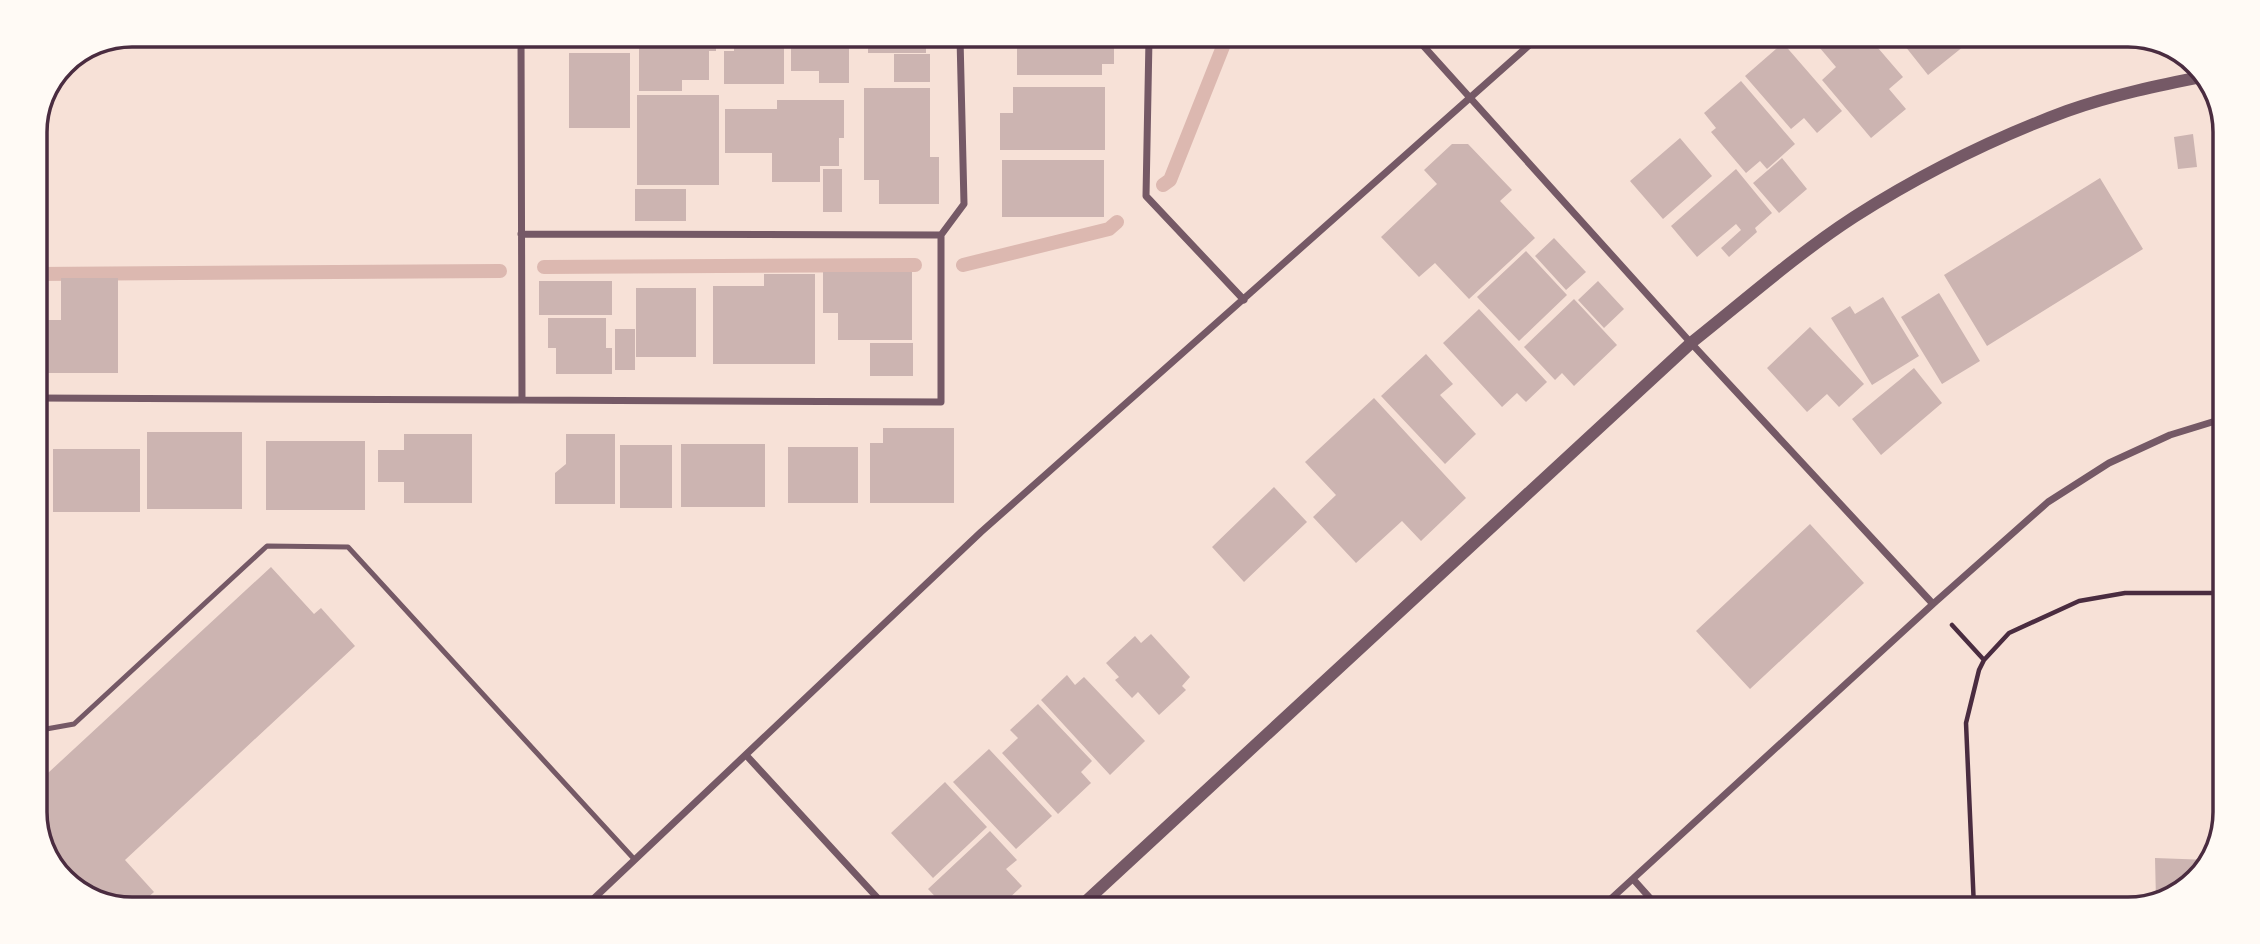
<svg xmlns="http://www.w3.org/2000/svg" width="2260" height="944" font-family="'Sofia Sans Condensed',sans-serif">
<rect width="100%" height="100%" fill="#f7e1d7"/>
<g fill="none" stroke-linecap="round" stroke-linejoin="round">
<!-- stream -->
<path stroke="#dcb8b0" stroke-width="14" d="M 1163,185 L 1170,180 L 1226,39
M 963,265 L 1109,229 L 1117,222
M 544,267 L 915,265
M 35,274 L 500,271"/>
</g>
<!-- building -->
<path fill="#ccb4b1" d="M 566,37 L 631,37 L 631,45 L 566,45 Z
M 639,37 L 716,37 L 716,51 L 709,51 L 709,80 L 682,80 L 682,91 L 639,91 Z
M 734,37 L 784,37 L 784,84 L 724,84 L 724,51 L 734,51 Z
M 791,37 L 849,38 L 849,83 L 819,83 L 819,71 L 791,71 Z
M 868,38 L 926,38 L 926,53 L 868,53 Z
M 1017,38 L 1114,39 L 1114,64 L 1102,64 L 1102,75 L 1017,75 Z
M 1814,41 L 1872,41 L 1903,77 L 1889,89 L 1906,109 L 1871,138 L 1822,80 L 1836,67 Z
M 1901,41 L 1969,42 L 1928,75 Z
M 1783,43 L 1842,111 L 1817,133 L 1804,118 L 1791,129 L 1745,76 Z
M 569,53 L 630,53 L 630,128 L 569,128 Z
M 894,54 L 930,54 L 930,82 L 894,82 Z
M 1741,81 L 1795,144 L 1767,169 L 1760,161 L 1746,173 L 1711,132 L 1716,128 L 1704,113 Z
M 1013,87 L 1105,87 L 1105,150 L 1000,150 L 1000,113 L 1013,113 Z
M 864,88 L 930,88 L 930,157 L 939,157 L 939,204 L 879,204 L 879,180 L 864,180 Z
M 637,95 L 719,95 L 719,185 L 637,185 Z
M 777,100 L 844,100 L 844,138 L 839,138 L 839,166 L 820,166 L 820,182 L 772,182 L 772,153 L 725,153 L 725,109 L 777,109 Z
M 2193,134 L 2197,167 L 2178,169 L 2174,137 Z
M 1680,138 L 1712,176 L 1663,219 L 1630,181 Z
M 1452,144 L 1468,144 L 1512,190 L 1500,201 L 1535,238 L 1469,299 L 1435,263 L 1419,277 L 1381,237 L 1437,184 L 1424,170 Z
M 1782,158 L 1807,189 L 1779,213 L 1753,183 Z
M 1002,160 L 1104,160 L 1104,217 L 1002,217 Z
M 2224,166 L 2224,191 L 2223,191 L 2218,167 Z
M 823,169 L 842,169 L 842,212 L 823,212 Z
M 1736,169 L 1772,213 L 1755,228 L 1757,232 L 1729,257 L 1721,248 L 1741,230 L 1736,224 L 1697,257 L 1671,226 Z
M 2100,178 L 2143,249 L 1987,346 L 1944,275 Z
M 635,189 L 686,189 L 686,221 L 635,221 Z
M 1554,238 L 1586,272 L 1566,290 L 1535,256 Z
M 1526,251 L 1567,295 L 1519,341 L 1477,297 Z
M 823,272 L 912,272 L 912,340 L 838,340 L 838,313 L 823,313 Z
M 764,274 L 815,274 L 815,364 L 713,364 L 713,286 L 764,286 Z
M 61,278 L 118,278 L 118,373 L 35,373 L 35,320 L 61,320 Z
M 539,281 L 612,281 L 612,315 L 539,315 Z
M 1598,281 L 1624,309 L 1604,328 L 1578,300 Z
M 636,288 L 696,288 L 696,357 L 636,357 Z
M 1939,293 L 1980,361 L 1942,384 L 1901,317 Z
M 1883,297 L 1919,356 L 1872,385 L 1831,318 L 1850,306 L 1855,314 Z
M 1574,299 L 1617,345 L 1574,386 L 1562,373 L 1555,380 L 1524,347 Z
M 1479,309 L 1547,382 L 1526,402 L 1517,393 L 1502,407 L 1443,343 Z
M 548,318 L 606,318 L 606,348 L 612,348 L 612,374 L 556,374 L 556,348 L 548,348 Z
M 1810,327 L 1864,384 L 1839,407 L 1827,394 L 1807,412 L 1767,368 Z
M 615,329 L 635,329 L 635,370 L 615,370 Z
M 870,343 L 913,343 L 913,376 L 870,376 Z
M 1426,354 L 1453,384 L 1440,395 L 1476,434 L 1445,464 L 1381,396 Z
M 1914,368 L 1942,403 L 1881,455 L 1852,419 Z
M 1374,398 L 1466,498 L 1421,541 L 1402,521 L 1356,563 L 1313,517 L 1336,495 L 1305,462 Z
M 883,428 L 954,428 L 954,503 L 870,503 L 870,443 L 883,443 Z
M 147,432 L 242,432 L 242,509 L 147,509 Z
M 404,434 L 472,434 L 472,503 L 404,503 L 404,482 L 378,482 L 378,450 L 404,450 Z
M 566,434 L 615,434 L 615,504 L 555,504 L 555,473 L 566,464 Z
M 266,441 L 365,441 L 365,510 L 266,510 Z
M 681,444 L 765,444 L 765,507 L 681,507 Z
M 620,445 L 672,445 L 672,508 L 620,508 Z
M 788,447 L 858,447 L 858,503 L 788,503 Z
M 53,449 L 140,449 L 140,512 L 53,512 Z
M 1274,487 L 1307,522 L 1244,582 L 1212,547 Z
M 1810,524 L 1864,583 L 1750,689 L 1696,631 Z
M 271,567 L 314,614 L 321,608 L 355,646 L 125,860 L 154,892 L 143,902 L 102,902 L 91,891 L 87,895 L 55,871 L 35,819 L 35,785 Z
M 1151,634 L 1190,677 L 1182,686 L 1186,690 L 1159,715 L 1138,692 L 1132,698 L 1115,680 L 1119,677 L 1106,663 L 1135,636 L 1141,643 Z
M 1067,675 L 1075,685 L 1084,677 L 1145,741 L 1110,775 L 1041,700 Z
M 1038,704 L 1092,761 L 1081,772 L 1091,783 L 1058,814 L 1002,753 L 1018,738 L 1010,730 Z
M 989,749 L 1052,816 L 1016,849 L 953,782 Z
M 945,782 L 987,827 L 933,878 L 891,833 Z
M 990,831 L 1017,860 L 1006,869 L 1022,886 L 1002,905 L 943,905 L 928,889 Z
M 2155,858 L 2209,860 L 2182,892 L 2156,900 Z"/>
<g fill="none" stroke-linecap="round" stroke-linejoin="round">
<!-- path -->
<path stroke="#4a2c40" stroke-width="4.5" d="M 1952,625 L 1984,660
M 1974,908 L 1966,723 L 1979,670 L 1984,660 L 2009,633 L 2079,601 L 2125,593 L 2220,593"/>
<!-- service -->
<path stroke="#755966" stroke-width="5" d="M 35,731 L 74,724 L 267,546 L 348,547 L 635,860"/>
<!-- minor -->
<path stroke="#755966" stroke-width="7" d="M 521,36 L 522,400 L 941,402 L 941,235 L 964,204 L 960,38
M 1149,39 L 1146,196 L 1244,300
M 1418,40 L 1691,343 L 1933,604 L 2048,502 L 2109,463 L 2170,435 L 2222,419
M 521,234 L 941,235
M 35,398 L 522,400
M 746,755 L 884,905
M 1633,879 L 1658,907
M 588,904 L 981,532 L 1535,40
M 1602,907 L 1933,604"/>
<!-- tertiary -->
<path stroke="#755966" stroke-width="12" d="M 1082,905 L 1691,343 C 1744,301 1797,254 1854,217 C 1920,175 1994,138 2067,111 C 2112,95 2160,85 2206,76"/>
</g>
<!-- crop -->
<path d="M0 0H2260V944H0ZM132 47H2128A85 85 0 0 1 2213 132V812A85 85 0 0 1 2128 897H132A85 85 0 0 1 47 812V132A85 85 0 0 1 132 47Z" fill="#fffaf5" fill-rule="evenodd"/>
<path fill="none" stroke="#4a2c40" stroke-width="3.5" d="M132 47H2128A85 85 0 0 1 2213 132V812A85 85 0 0 1 2128 897H132A85 85 0 0 1 47 812V132A85 85 0 0 1 132 47Z"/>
</svg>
